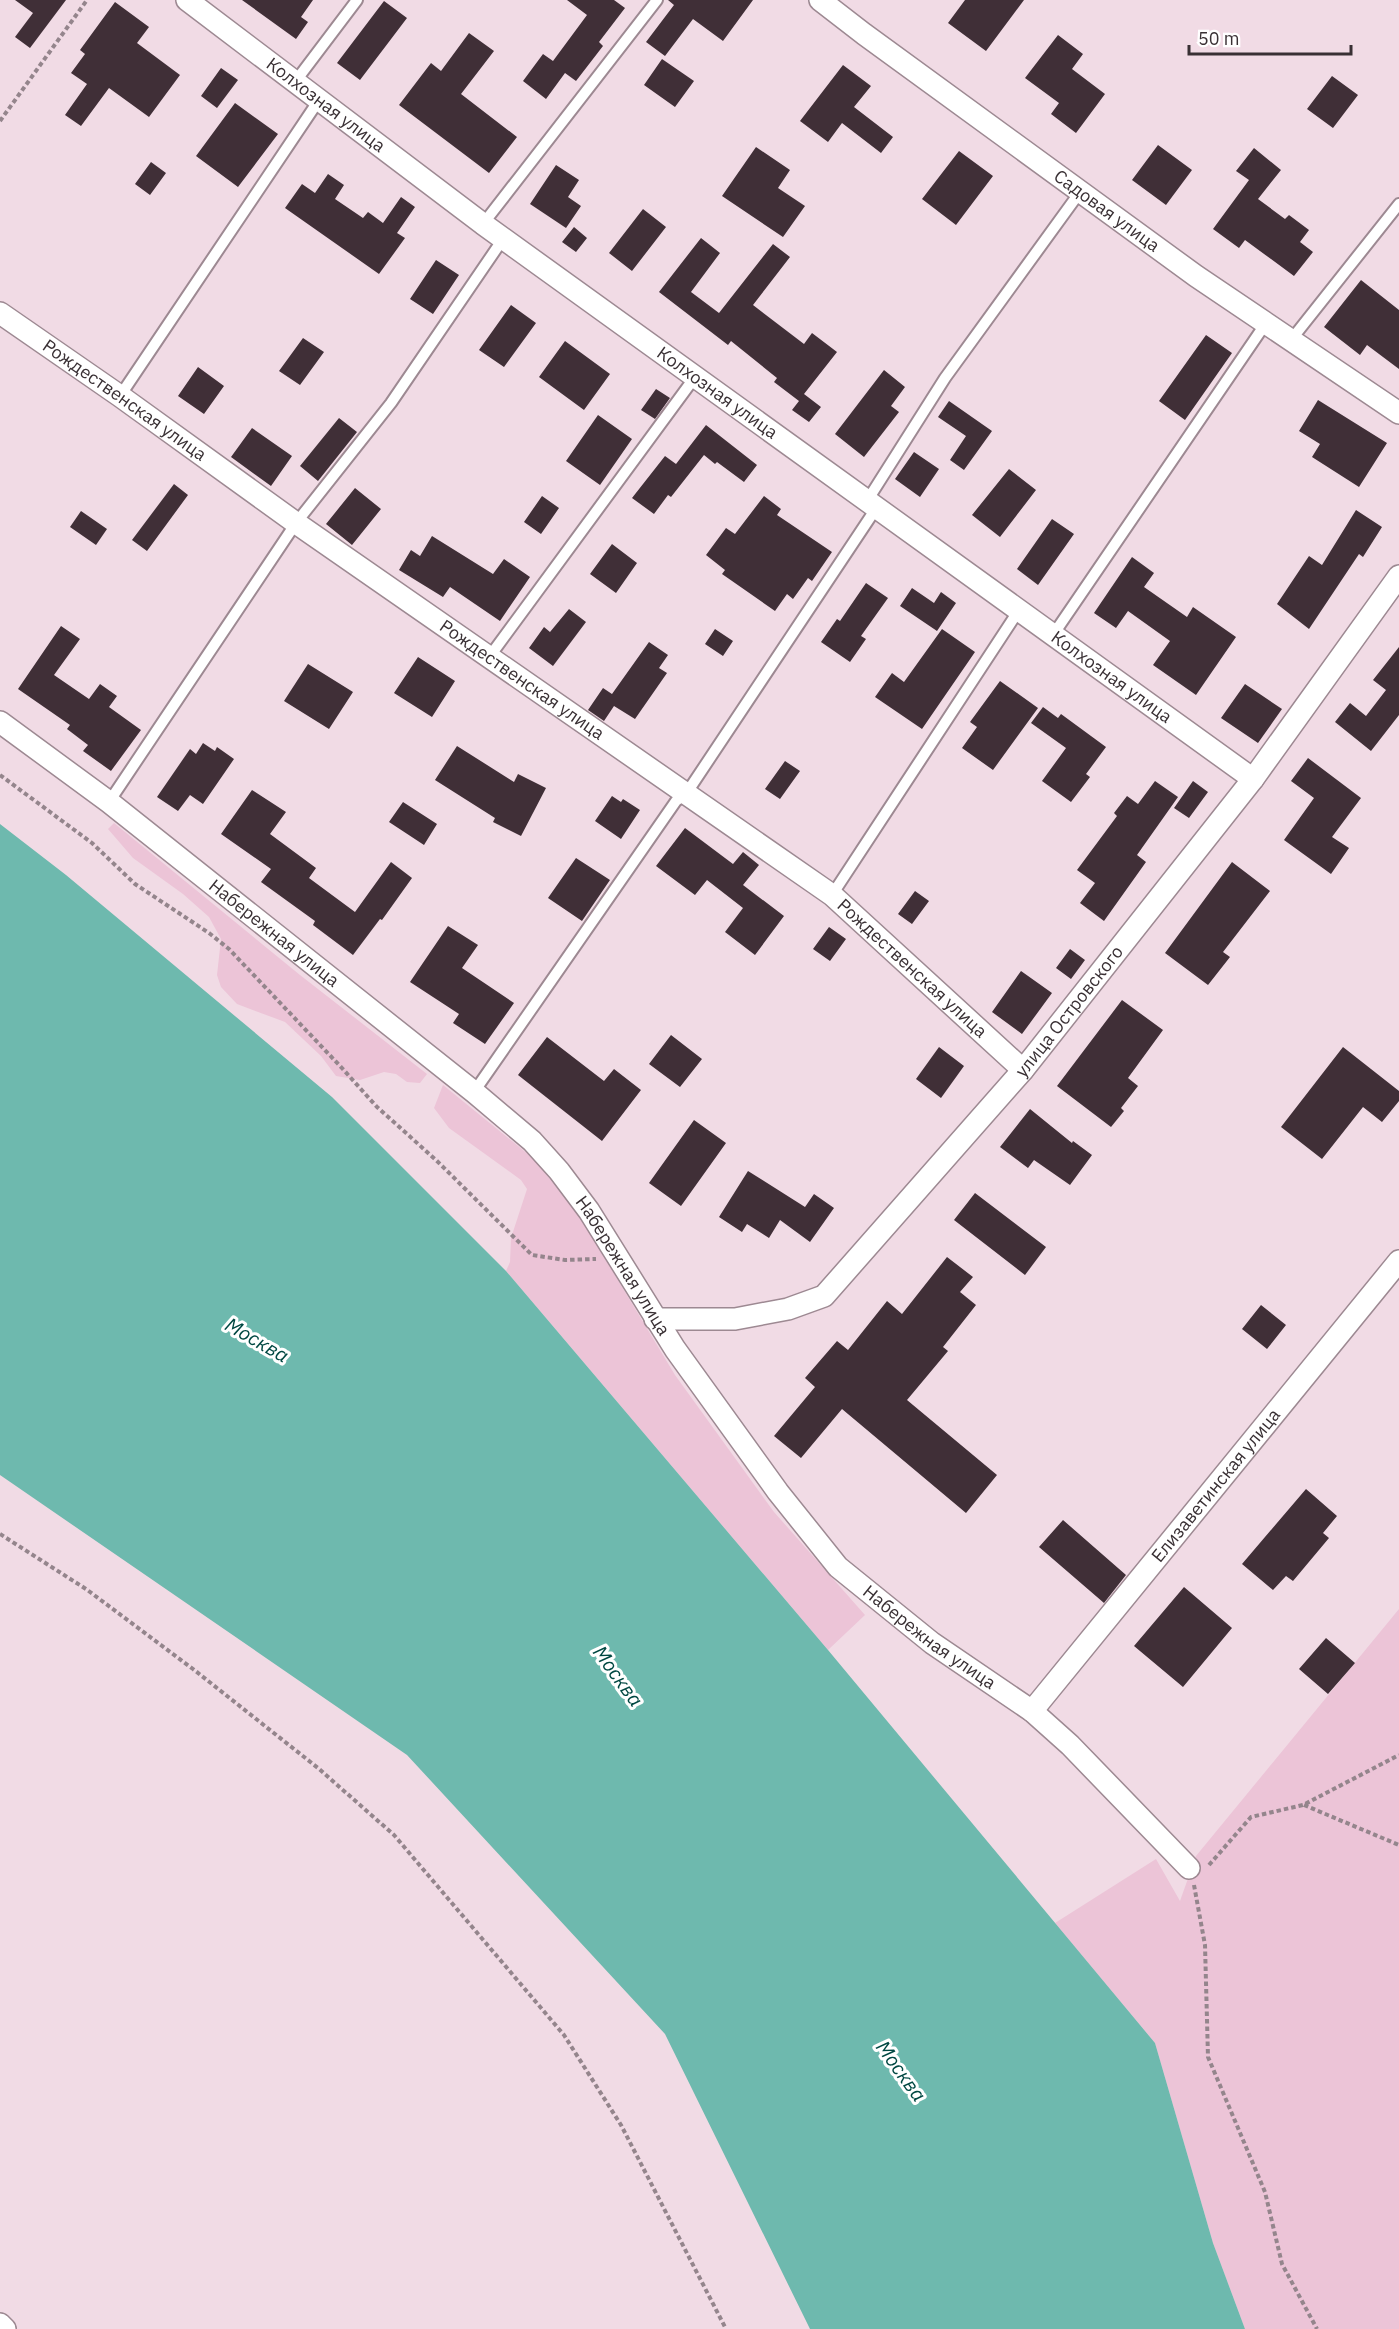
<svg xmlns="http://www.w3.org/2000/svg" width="1399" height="2329" font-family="'IBM Plex Sans',sans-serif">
<rect width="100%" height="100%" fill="#f1dbe5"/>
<!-- green -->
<path fill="#ecc4d7" d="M 114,823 L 300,975 L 427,1074 L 420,1083 L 407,1082 L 396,1074 L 384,1072 L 360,1080 L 336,1076 L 321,1056 L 285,1022 L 237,1004 L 221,987 L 217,975 L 221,939 L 209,917 L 183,894 L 133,858 L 108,829 Z
M 443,1085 L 534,1159 L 580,1217 L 675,1375 L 774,1512 L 865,1615 L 828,1650 L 506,1271 L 510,1262 L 511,1238 L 527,1189 L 521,1180 L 449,1128 L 434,1108 Z
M 1399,1609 L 1399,2329 L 1245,2329 L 1213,2243 L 1155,2043 L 1055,1923 L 1156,1859 L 1180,1901 L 1196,1856 Z"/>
<!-- water -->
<path fill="#6eb9ae" d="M 0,824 L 66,875 L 332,1097 L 506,1271 L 828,1650 L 1155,2043 L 1213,2243 L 1245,2329 L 810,2329 L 665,2034 L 407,1755 L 0,1475 Z"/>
<!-- building -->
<path fill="#402f37" d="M 15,0 L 66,0 L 30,48 L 15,37 L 33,13 Z
M 242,0 L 313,0 L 301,17 L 308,22 L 296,39 Z
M 567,0 L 614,0 L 625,8 L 599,42 L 603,46 L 576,81 L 565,73 L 546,99 L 523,81 L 543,54 L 553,61 L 587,15 Z
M 668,0 L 753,0 L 723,41 L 693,19 L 665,56 L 646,42 L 674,5 Z
M 965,0 L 1024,0 L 986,51 L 948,23 Z
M 384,1 L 407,18 L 360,80 L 337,63 Z
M 115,2 L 149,27 L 137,43 L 180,75 L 149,117 L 109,88 L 81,126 L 65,115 L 87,84 L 71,73 L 85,54 L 80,50 Z
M 469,33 L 494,51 L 461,94 L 517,137 L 489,173 L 399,105 L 431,63 L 441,71 Z
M 1058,35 L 1083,54 L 1072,69 L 1105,94 L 1076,133 L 1051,114 L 1059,103 L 1025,78 Z
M 662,59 L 694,81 L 675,107 L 644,85 Z
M 843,65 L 871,86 L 854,107 L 893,137 L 881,153 L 842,123 L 828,142 L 800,121 Z
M 221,68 L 238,80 L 217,108 L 201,96 Z
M 1332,76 L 1358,95 L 1333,128 L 1307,109 Z
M 235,103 L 278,134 L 238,187 L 196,156 Z
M 1158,145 L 1192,170 L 1166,205 L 1132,180 Z
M 756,147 L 790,170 L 778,188 L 805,206 L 783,237 L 722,196 Z
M 1254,148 L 1281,170 L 1258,199 L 1285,219 L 1289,215 L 1309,230 L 1300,242 L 1313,252 L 1294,276 L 1245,240 L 1239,248 L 1213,229 L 1249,180 L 1236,171 Z
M 959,151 L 993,176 L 956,225 L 922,199 Z
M 151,162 L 166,173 L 150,195 L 135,184 Z
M 556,165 L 579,180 L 568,197 L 581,206 L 566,228 L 530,204 Z
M 328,174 L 344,185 L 335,199 L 363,218 L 368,212 L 383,223 L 401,197 L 415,207 L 397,233 L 405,238 L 379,274 L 285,208 L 302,184 L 315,193 Z
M 643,209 L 666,227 L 632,271 L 609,253 Z
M 574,227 L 587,238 L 576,252 L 562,242 Z
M 701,238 L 720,253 L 691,292 L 719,313 L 773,244 L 790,257 L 753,305 L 804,344 L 812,333 L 837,352 L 804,394 L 821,407 L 809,422 L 792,410 L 799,401 L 774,382 L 777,378 L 731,341 L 728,345 L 659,292 Z
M 436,260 L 459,275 L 433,314 L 410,299 Z
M 1361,280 L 1399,310 L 1399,369 L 1367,345 L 1360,355 L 1324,327 Z
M 511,305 L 536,323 L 504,367 L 479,350 Z
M 1206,335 L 1232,353 L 1185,420 L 1159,401 Z
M 303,338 L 324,352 L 300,385 L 279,371 Z
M 565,341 L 610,374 L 584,410 L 539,377 Z
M 198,367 L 224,386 L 204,414 L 178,396 Z
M 884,370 L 905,387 L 891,406 L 899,412 L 864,457 L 835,434 Z
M 656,389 L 670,398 L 655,419 L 641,410 Z
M 1318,400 L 1387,443 L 1359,487 L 1312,457 L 1320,444 L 1299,431 Z
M 949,401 L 992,431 L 964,470 L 950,460 L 966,436 L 938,417 Z
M 598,415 L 632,439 L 600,485 L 566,461 Z
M 339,418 L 357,432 L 318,481 L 300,466 Z
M 706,425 L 757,465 L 744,482 L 717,462 L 715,464 L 704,455 L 671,497 L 668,495 L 654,514 L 632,498 L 665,456 L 676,464 Z
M 252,428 L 292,456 L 271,486 L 231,457 Z
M 914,452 L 939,469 L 920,497 L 895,479 Z
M 1009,469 L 1036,490 L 1000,537 L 972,515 Z
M 174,484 L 188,495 L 147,551 L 132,540 Z
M 355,488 L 381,509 L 352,545 L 326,524 Z
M 542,496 L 559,508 L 541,534 L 524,522 Z
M 764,496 L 781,509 L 777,515 L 832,552 L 812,581 L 808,578 L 793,599 L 787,594 L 775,611 L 722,574 L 725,570 L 706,555 L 726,528 L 735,534 Z
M 1356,510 L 1382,527 L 1363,557 L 1359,554 L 1309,629 L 1277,604 L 1309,556 L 1322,565 Z
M 81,511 L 107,529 L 96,545 L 70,527 Z
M 1052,519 L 1074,534 L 1038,585 L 1017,569 Z
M 432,536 L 493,574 L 504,559 L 530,577 L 500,621 L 450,587 L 443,597 L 399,570 L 411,550 L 420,556 Z
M 612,544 L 637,563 L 616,593 L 590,574 Z
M 1132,557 L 1154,573 L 1144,587 L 1187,617 L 1193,607 L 1236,637 L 1196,695 L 1153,665 L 1170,641 L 1128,611 L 1116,628 L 1094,613 Z
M 866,583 L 888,598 L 861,636 L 866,639 L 850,662 L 821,642 L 837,619 L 840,621 Z
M 912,588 L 934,603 L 941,592 L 956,603 L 937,631 L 900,606 Z
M 569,609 L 586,622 L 553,666 L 529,648 L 544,627 L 550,632 Z
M 61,626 L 80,639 L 54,675 L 89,699 L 100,684 L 117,696 L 109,707 L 141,730 L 111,771 L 83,751 L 88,745 L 67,729 L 70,725 L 18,689 Z
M 715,629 L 733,641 L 723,656 L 705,644 Z
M 942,629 L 975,652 L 922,729 L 875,697 L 892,673 L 904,682 Z
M 649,642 L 668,655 L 659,668 L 667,673 L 635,719 L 614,706 L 604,721 L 588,710 L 603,688 L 612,694 Z
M 1399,647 L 1399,715 L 1371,751 L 1335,722 L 1350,703 L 1366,716 L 1386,690 L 1373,680 Z
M 418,657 L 455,681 L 432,717 L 394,693 Z
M 308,664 L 353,692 L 329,729 L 284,701 Z
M 1000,681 L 1038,708 L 993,770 L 962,748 L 977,727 L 970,722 Z
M 1245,684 L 1282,709 L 1258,743 L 1221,718 Z
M 1043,707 L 1058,718 L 1061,714 L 1106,747 L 1086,774 L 1090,777 L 1071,802 L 1042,781 L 1066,748 L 1031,723 Z
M 203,743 L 215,751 L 217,747 L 234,759 L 203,804 L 190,795 L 178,811 L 157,797 L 190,749 L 196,754 Z
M 457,746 L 514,782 L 518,774 L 546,788 L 521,836 L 493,822 L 495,818 L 435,780 Z
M 1308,758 L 1361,798 L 1332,837 L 1349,848 L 1331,874 L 1284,840 L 1314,798 L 1291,781 Z
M 785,761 L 800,771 L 780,799 L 765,789 Z
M 1155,781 L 1178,797 L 1137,855 L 1146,862 L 1104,921 L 1080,903 L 1095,883 L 1077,870 L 1117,816 L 1114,813 L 1127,796 L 1138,804 Z
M 1193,781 L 1208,792 L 1189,818 L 1174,808 Z
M 252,790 L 286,812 L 270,834 L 316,868 L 309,878 L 355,912 L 391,862 L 412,878 L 382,920 L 380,919 L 353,955 L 313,925 L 315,921 L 261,882 L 271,869 L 221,834 Z
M 612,796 L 621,802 L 623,799 L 640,810 L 621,839 L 595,821 Z
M 403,802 L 437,824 L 424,845 L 389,822 Z
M 685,828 L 733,864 L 743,852 L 759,865 L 743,885 L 784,916 L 755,955 L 725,932 L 743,908 L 707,880 L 695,895 L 656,866 Z
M 576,858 L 610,880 L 582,921 L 548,898 Z
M 1232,862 L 1270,891 L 1223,952 L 1230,957 L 1208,985 L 1165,953 Z
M 915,891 L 929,901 L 912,924 L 898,914 Z
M 448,926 L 478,945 L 462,968 L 514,1003 L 485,1044 L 453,1023 L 459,1014 L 410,982 Z
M 829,927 L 846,939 L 830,961 L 813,949 Z
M 1070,949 L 1085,960 L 1071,979 L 1056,968 Z
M 1021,971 L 1052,993 L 1022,1034 L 992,1012 Z
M 1122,1000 L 1163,1030 L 1128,1078 L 1138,1086 L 1121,1108 L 1124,1111 L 1111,1127 L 1057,1086 Z
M 671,1035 L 702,1059 L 680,1087 L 649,1064 Z
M 547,1037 L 604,1081 L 614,1069 L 641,1090 L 602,1141 L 518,1075 Z
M 939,1047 L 964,1066 L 941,1098 L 916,1079 Z
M 1343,1047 L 1399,1091 L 1399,1101 L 1382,1122 L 1363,1107 L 1322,1159 L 1281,1127 Z
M 1030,1109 L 1072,1143 L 1073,1141 L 1092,1155 L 1070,1185 L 1034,1160 L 1028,1168 L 1000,1147 Z
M 694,1120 L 726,1143 L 681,1206 L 649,1183 Z
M 748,1171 L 805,1207 L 814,1194 L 834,1208 L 810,1242 L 780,1220 L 769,1238 L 747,1224 L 742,1232 L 719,1217 Z
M 975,1193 L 1046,1247 L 1025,1275 L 954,1220 Z
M 947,1257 L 973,1277 L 960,1292 L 976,1305 L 943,1347 L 948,1351 L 907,1400 L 997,1475 L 966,1513 L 842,1409 L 801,1458 L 774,1436 L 815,1387 L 805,1378 L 837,1341 L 848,1350 L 887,1301 L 902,1314 Z
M 1261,1305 L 1286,1325 L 1267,1349 L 1242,1329 Z
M 1306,1489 L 1337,1516 L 1323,1533 L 1329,1538 L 1293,1581 L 1286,1576 L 1273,1590 L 1242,1564 Z
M 1063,1520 L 1126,1575 L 1104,1603 L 1039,1547 Z
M 1184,1587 L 1232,1628 L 1183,1687 L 1134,1646 Z
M 1326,1638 L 1355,1663 L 1328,1694 L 1299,1669 Z"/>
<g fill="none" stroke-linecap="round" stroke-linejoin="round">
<defs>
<path id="service" d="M 295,82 L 357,0
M 483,224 L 657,0
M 1291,340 L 1399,204
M 120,396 L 319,100
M 867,501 L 945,378 L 1080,192
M 1053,635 L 1266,323
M 490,656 L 695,377
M 109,802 L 296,523 L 391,403 L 503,239
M 832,895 L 1019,610
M 474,1092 L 676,801 L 686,794 L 877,507"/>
<g id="minor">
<path id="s1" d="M 187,0 L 483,224 L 1253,779"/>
<path id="s2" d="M 820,0 L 864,34 L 1196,276 L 1399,413"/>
<path id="s3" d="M 0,313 L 120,396 L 296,523 L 832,895 L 1023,1070"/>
<path id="s4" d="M 0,722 L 109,802 L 474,1092 L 532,1141 L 559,1171 L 589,1211 L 675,1349 L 778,1492 L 838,1567 L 932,1643 L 1032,1711 L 1070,1745 L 1189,1868"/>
<path id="s5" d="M 655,1319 L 735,1319 L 788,1309 L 824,1296 L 1023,1070 L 1253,779 L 1399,576"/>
<path id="s6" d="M 1032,1711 L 1399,1261"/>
<path d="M 0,2324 L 5,2329"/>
</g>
</defs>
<!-- service casing -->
<use href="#service" stroke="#9d8992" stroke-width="14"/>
<!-- minor casing -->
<use href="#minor" stroke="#9d8992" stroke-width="24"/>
<!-- path -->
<path stroke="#94858c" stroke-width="4" stroke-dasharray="4.5 3" stroke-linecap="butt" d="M 0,121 L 87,0
M 0,775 L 92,843 L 135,884 L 209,933 L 229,949 L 341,1067 L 377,1107 L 436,1160 L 532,1255 L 565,1260 L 596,1259
M 0,1534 L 86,1589 L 193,1669 L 318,1768 L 394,1835 L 564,2035 L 621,2125 L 726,2329
M 1304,1805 L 1399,1845
M 1209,1865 L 1251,1817 L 1303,1805 L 1399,1755
M 1194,1885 L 1205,1945 L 1208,2057 L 1265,2192 L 1282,2264 L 1317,2329"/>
<!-- service -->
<use href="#service" stroke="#fff" stroke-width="10"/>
<!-- minor -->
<use href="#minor" stroke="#fff" stroke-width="21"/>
</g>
<g text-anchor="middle" stroke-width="6" stroke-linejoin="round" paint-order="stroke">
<!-- street labels -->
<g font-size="18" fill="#393034" stroke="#fff">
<text dy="6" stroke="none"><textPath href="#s1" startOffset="174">Колхозная улица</textPath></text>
<text dy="6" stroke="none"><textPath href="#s2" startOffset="356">Садовая улица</textPath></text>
<text dy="6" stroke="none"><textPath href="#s1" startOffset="660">Колхозная улица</textPath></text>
<text dy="6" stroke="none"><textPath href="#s3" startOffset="152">Рождественская улица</textPath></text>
<text dy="6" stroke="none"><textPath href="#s1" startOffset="1146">Колхозная улица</textPath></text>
<text dy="6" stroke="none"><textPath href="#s3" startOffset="638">Рождественская улица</textPath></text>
<text dy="6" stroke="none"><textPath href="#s4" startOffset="346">Набережная улица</textPath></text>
<text dy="6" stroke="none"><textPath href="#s3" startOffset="1124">Рождественская улица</textPath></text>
<text dy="6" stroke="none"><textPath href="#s5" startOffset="548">улица Островского</textPath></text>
<text dy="6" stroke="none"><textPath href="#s4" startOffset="832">Набережная улица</textPath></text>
<text dy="6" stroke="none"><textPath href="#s6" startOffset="291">Елизаветинская улица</textPath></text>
<text dy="6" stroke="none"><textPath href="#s4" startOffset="1318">Набережная улица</textPath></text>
</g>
<!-- water labels -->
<g font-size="20" font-style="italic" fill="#004842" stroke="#fff">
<text transform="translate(257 1340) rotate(30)" y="7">Москва</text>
<text transform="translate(618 1676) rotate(54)" y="7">Москва</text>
<text transform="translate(901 2071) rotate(54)" y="7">Москва</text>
</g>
</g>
<!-- scale -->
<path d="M1189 45v9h162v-9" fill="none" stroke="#393034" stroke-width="3"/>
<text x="1198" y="45" font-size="18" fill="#393034" stroke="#ffffff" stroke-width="4.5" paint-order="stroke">50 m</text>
</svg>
